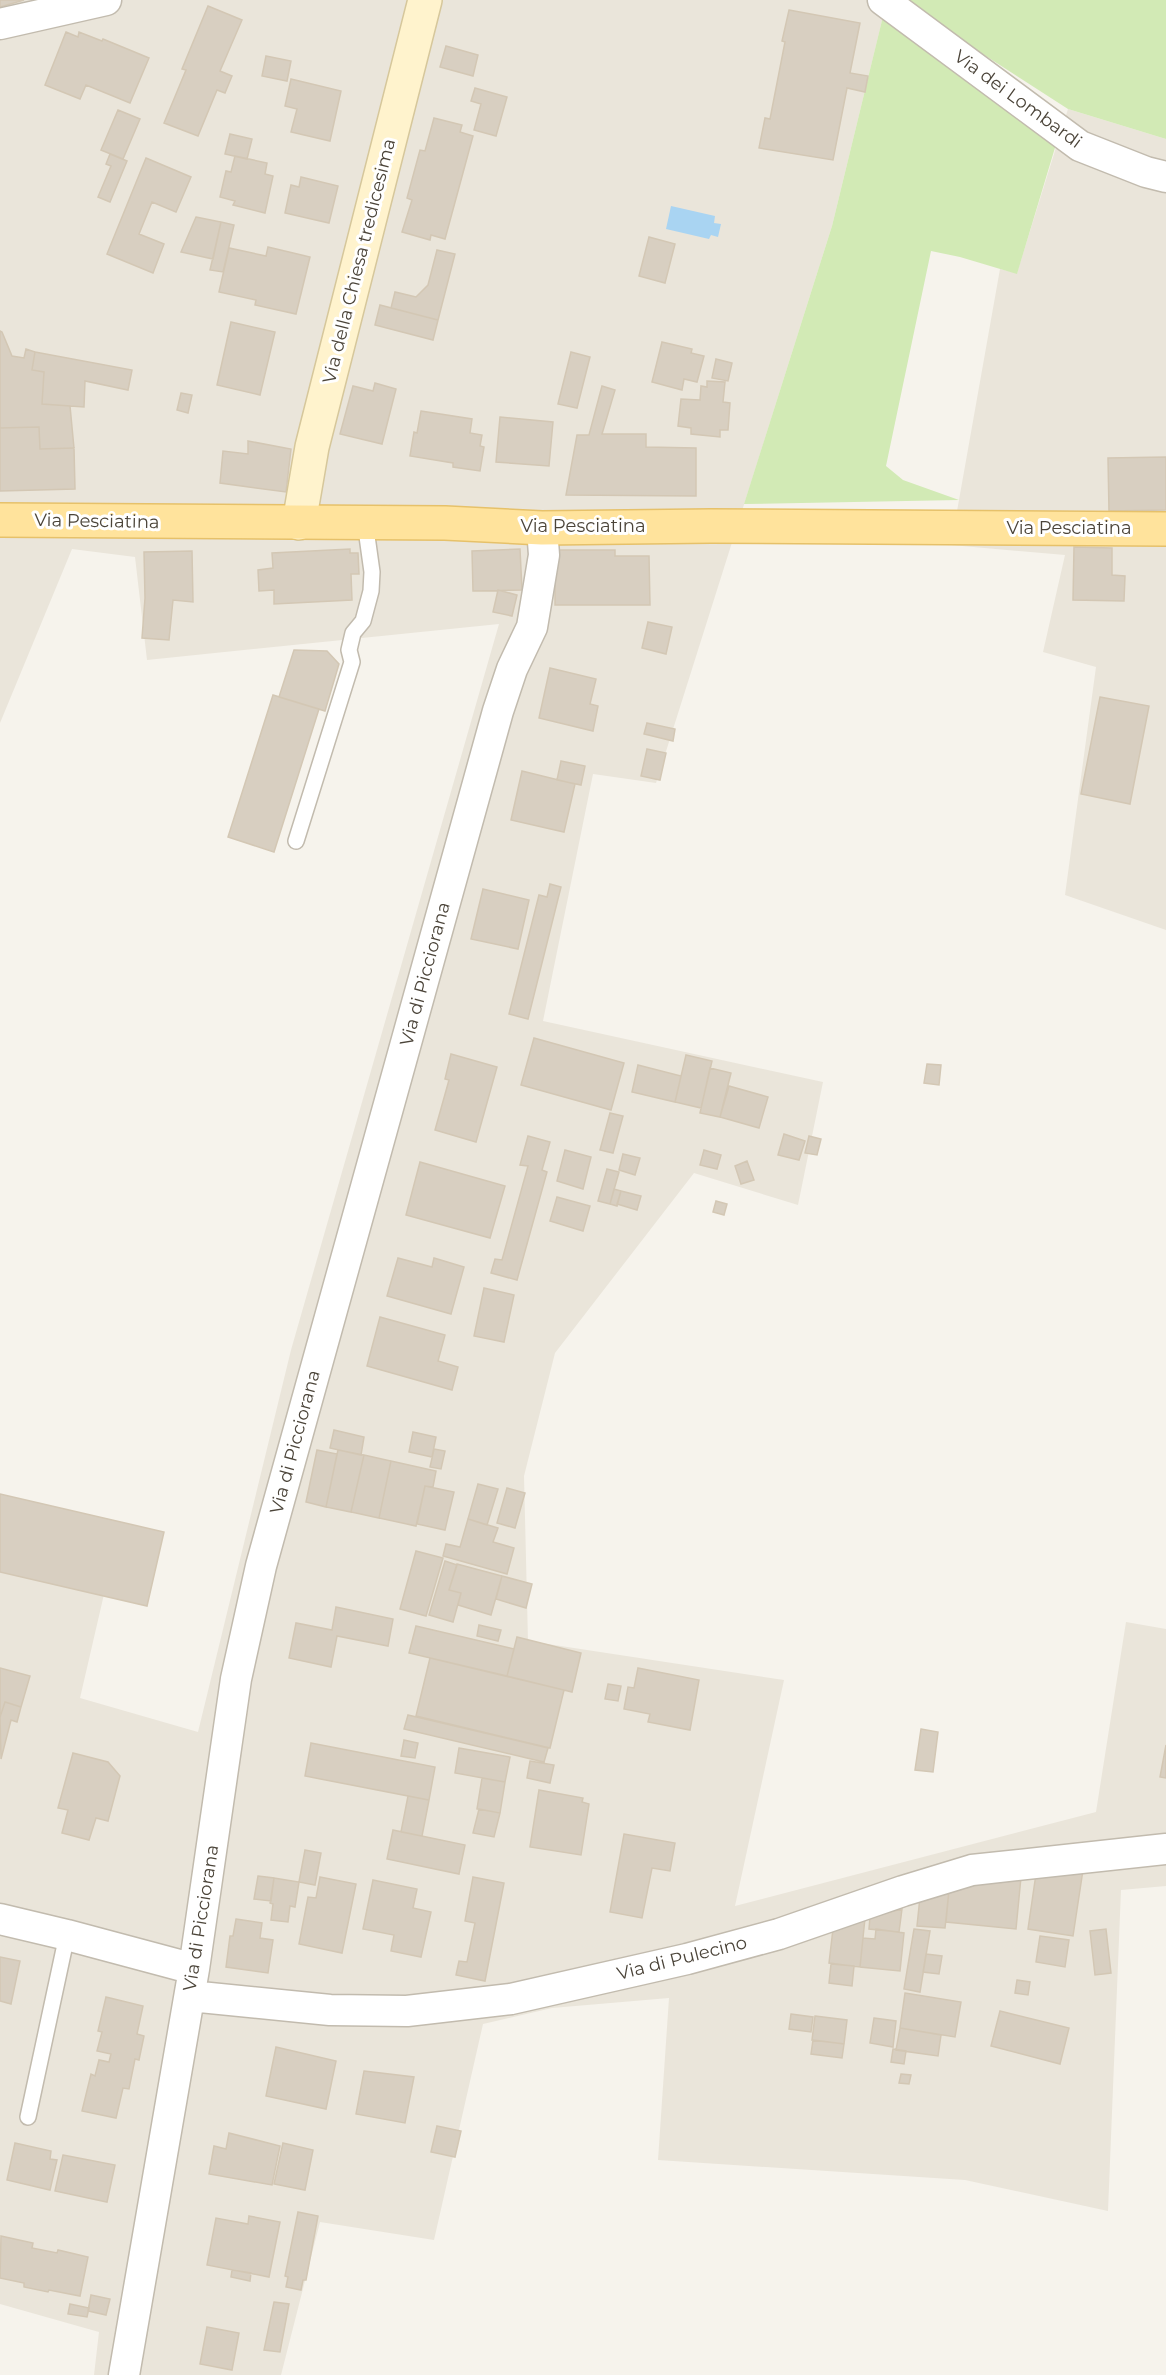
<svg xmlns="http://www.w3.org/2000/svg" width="1166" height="2375" font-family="Montserrat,sans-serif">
<rect width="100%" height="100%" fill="#f6f3ec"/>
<!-- residential -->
<path fill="#eae5da" d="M 0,0 L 887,0 L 832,226 L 656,783 L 593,774 L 543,1021 L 823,1082 L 798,1205 L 694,1173 L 555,1353 L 524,1476 L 528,1641 L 784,1680 L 735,1906 L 1096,1812 L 1126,1622 L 1166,1629 L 1166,1886 L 1121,1890 L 1108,2211 L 965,2180 L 658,2160 L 669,1998 L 552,2008 L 483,2024 L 434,2240 L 320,2222 L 281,2375 L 94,2375 L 99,2332 L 0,2304 L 0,1569 L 105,1590 L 80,1698 L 198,1732 L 291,1350 L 499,624 L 147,660 L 135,557 L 72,549 L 0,723 Z
M 1068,109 L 1166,139 L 1166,930 L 1065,895 L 1096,667 L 1043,652 L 1065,555 L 951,545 L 1000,269 L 1017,273 Z"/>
<!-- green -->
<path fill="#d2eab5" d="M 899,0 L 1166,0 L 1166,139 L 1068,109 Z
M 885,8 L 1057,141 L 1017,274 L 960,257 L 931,251 L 886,466 L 903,480 L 959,500 L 744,504 L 832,226 Z"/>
<!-- water -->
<path fill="#a9d4f2" d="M 671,206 L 715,216 L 714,223 L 721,224 L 718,237 L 711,235 L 709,239 L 666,229 Z"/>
<!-- building -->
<path fill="#d8cfc1" stroke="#d3c7b4" stroke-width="1.5" d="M 0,0 L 24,0 L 0,7 Z
M 208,6 L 242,20 L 220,71 L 232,76 L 225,93 L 217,90 L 198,136 L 164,123 L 186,70 L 182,69 Z
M 789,10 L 860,23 L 850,73 L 868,76 L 865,92 L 847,88 L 833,160 L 759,148 L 765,118 L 770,119 L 785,42 L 782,41 Z
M 66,32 L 78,37 L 79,32 L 102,41 L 103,39 L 149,58 L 130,103 L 86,85 L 80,99 L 45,85 Z
M 446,46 L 478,55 L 473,76 L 440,67 Z
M 266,56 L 291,61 L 287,81 L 262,76 Z
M 291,79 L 341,91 L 330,141 L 291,132 L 297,109 L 285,106 Z
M 475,88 L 507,97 L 496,136 L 474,130 L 481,104 L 471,101 Z
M 118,110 L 140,119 L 123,159 L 101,150 Z
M 434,118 L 462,125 L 460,132 L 473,136 L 445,239 L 431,235 L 430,240 L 402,232 L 412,200 L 407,198 L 420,150 L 425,151 Z
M 230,134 L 252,139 L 247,159 L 225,154 Z
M 110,154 L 127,161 L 110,202 L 98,197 L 111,166 L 106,164 Z
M 235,156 L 267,163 L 265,174 L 273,176 L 265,213 L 233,205 L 235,201 L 220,197 L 226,171 L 231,172 Z
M 146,158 L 191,177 L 176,212 L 152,202 L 139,234 L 164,244 L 153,273 L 107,254 Z
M 301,177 L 338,186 L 329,223 L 285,213 L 291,185 L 299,187 Z
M 196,217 L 221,222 L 213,259 L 181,252 Z
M 221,222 L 234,225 L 223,272 L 210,270 Z
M 649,237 L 675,244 L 665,283 L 639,276 Z
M 268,247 L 310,257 L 296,314 L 255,305 L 256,300 L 219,292 L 229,248 L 266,256 Z
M 437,250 L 455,254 L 438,320 L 391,308 L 395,292 L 416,297 L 428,285 Z
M 380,305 L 438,320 L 433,340 L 375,325 Z
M 231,322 L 275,332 L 260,395 L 217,385 Z
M 0,331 L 2,332 L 12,356 L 24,358 L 26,349 L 35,352 L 32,370 L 44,372 L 42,404 L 70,406 L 74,448 L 40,449 L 39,427 L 0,428 Z
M 662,342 L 692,349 L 691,353 L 704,356 L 697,382 L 684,379 L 682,390 L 652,382 Z
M 35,352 L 132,370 L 128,390 L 85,381 L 84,407 L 42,404 L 44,372 L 32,370 Z
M 571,352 L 590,357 L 577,408 L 558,404 Z
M 716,359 L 732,363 L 728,381 L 712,378 Z
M 707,381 L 725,382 L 723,402 L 730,403 L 728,430 L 720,430 L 720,437 L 691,434 L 691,428 L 678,426 L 681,399 L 700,400 L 701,386 L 707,387 Z
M 375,383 L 396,389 L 382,444 L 340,434 L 353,386 L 373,391 Z
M 602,386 L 615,390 L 602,434 L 646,434 L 646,447 L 696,448 L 696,496 L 566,495 L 577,435 L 589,435 Z
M 181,393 L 192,395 L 188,413 L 177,410 Z
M 421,411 L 472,419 L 470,433 L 482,435 L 480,446 L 484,447 L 480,471 L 453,467 L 453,463 L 410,456 L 414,432 L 417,433 Z
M 500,417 L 553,422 L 549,466 L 496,462 Z
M 39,427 L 40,449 L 74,448 L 75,489 L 0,491 L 0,428 Z
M 248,441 L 291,449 L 286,492 L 220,483 L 223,451 L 248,454 Z
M 1166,457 L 1166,510 L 1109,511 L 1108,458 Z
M 1074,547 L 1112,548 L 1112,575 L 1125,576 L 1124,601 L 1073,600 Z
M 350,549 L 350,553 L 358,553 L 359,574 L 351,574 L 352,600 L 274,604 L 274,590 L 259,591 L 258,570 L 273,568 L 272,553 Z
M 520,549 L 522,590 L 473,591 L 472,551 Z
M 555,550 L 615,550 L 615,556 L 649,556 L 650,605 L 555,605 Z
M 192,551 L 193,602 L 173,600 L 169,640 L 142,638 L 145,598 L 144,552 Z
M 498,590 L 517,595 L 512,616 L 493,612 Z
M 648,622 L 672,627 L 666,654 L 642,648 Z
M 294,650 L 327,651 L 339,664 L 325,711 L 279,697 Z
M 550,668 L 596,679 L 590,704 L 598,706 L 593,731 L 539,718 Z
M 273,695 L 319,709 L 274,852 L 228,837 Z
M 1100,697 L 1149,706 L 1130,804 L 1081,794 Z
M 647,723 L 675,729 L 673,741 L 644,734 Z
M 647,749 L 666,753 L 660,780 L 641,776 Z
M 561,761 L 585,766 L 581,785 L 557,780 Z
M 522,771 L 575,784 L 564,832 L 511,820 Z
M 550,884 L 561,887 L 528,1019 L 509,1014 L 539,895 L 547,897 Z
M 483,889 L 529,900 L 518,949 L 471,939 Z
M 534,1038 L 624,1063 L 611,1110 L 521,1085 Z
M 451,1054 L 497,1067 L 476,1142 L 435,1130 L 449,1080 L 445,1079 Z
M 686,1055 L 712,1061 L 701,1108 L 675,1102 Z
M 927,1064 L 941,1065 L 939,1085 L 924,1083 Z
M 638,1065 L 681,1076 L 675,1102 L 632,1092 Z
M 710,1068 L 731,1073 L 720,1117 L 700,1113 Z
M 729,1086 L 768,1097 L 759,1128 L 720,1117 Z
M 610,1113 L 623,1116 L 613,1153 L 600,1150 Z
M 784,1134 L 805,1141 L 799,1160 L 778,1155 Z
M 528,1136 L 550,1142 L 542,1170 L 547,1172 L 517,1280 L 491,1273 L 495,1259 L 502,1260 L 528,1166 L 520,1165 Z
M 809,1136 L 821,1139 L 817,1155 L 805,1153 Z
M 565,1150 L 591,1157 L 583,1189 L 557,1181 Z
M 704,1150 L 721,1155 L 717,1169 L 700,1165 Z
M 623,1154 L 640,1158 L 635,1175 L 619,1170 Z
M 747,1161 L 754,1180 L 741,1184 L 735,1166 Z
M 420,1162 L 505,1186 L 490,1238 L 406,1215 Z
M 607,1169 L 619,1172 L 610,1204 L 598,1201 Z
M 614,1189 L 621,1191 L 617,1206 L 610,1204 Z
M 621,1191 L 641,1196 L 637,1210 L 617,1204 Z
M 557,1197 L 590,1206 L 583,1231 L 550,1221 Z
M 716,1201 L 727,1204 L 724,1215 L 713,1212 Z
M 398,1258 L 432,1267 L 434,1258 L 464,1267 L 451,1314 L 387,1296 Z
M 484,1288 L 514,1295 L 504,1342 L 474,1336 Z
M 380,1317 L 445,1335 L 438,1361 L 458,1367 L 452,1390 L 367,1366 Z
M 334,1430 L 364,1437 L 361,1455 L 330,1448 Z
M 413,1432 L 436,1437 L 432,1457 L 409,1452 Z
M 434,1449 L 445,1451 L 441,1469 L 430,1467 Z
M 317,1450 L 337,1454 L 326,1507 L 306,1502 Z
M 338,1450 L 364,1455 L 351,1512 L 326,1507 Z
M 364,1455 L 391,1461 L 379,1518 L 351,1512 Z
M 391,1461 L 436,1471 L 433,1487 L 425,1486 L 416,1526 L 379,1518 Z
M 478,1484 L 498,1489 L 487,1525 L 468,1519 Z
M 425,1486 L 454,1492 L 445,1530 L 417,1524 Z
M 507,1488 L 525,1493 L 515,1528 L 497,1523 Z
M 0,1494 L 164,1532 L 147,1606 L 0,1572 Z
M 468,1519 L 498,1528 L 493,1542 L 514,1548 L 507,1574 L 443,1556 L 446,1544 L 460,1547 Z
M 416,1551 L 443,1558 L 426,1616 L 400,1609 Z
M 445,1561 L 457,1565 L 449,1590 L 461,1593 L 453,1622 L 429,1615 Z
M 457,1564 L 502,1576 L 491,1615 L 458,1605 L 461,1593 L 449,1590 Z
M 502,1576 L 532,1584 L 526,1608 L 496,1599 Z
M 336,1607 L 393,1619 L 388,1646 L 337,1636 L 331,1667 L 289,1658 L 296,1623 L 332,1630 Z
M 479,1625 L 501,1630 L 498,1641 L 477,1636 Z
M 416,1626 L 514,1649 L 507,1676 L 409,1653 Z
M 517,1637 L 581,1653 L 572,1692 L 507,1676 Z
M 430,1658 L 564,1690 L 550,1748 L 416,1716 Z
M 0,1668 L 30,1676 L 21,1707 L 5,1702 L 0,1717 Z
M 638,1668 L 699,1680 L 690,1730 L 648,1722 L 650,1714 L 624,1709 L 628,1687 L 634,1688 Z
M 608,1684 L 621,1686 L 618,1701 L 605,1699 Z
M 5,1702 L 21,1707 L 17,1722 L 11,1720 L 1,1759 L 0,1717 Z
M 408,1715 L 548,1748 L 544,1762 L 404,1729 Z
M 921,1729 L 938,1732 L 933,1772 L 915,1770 Z
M 404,1740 L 418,1743 L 415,1758 L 401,1756 Z
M 311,1743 L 435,1767 L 429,1800 L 305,1776 Z
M 1166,1745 L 1166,1778 L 1160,1777 Z
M 459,1748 L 510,1757 L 505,1782 L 455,1773 Z
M 73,1753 L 108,1762 L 120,1776 L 108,1821 L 96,1818 L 89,1840 L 62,1833 L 68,1810 L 58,1808 Z
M 530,1761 L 554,1765 L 550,1783 L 527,1778 Z
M 482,1778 L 505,1782 L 500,1813 L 477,1809 Z
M 539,1790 L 583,1798 L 582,1802 L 589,1804 L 581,1855 L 530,1847 Z
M 408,1796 L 429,1800 L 422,1836 L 401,1832 Z
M 479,1809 L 500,1813 L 494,1837 L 473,1833 Z
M 393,1830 L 465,1845 L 459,1874 L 387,1859 Z
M 624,1834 L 675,1843 L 670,1871 L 652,1868 L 642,1918 L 610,1912 Z
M 305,1850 L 321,1853 L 315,1885 L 299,1882 Z
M 1083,1870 L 1073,1936 L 1028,1929 L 1036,1874 Z
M 258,1876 L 274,1878 L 271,1901 L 254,1899 Z
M 320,1877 L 356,1884 L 342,1953 L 299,1944 L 308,1897 L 316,1898 Z
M 473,1877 L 504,1883 L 485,1981 L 456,1975 L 459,1961 L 467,1962 L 475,1923 L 465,1921 Z
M 1021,1877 L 1016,1929 L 946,1922 L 949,1890 Z
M 274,1878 L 299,1882 L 295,1907 L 290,1906 L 288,1922 L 271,1920 L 273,1904 L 270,1903 Z
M 373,1880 L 417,1889 L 413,1908 L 431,1912 L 421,1957 L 391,1951 L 394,1935 L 363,1929 Z
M 949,1890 L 945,1928 L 917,1926 L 920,1897 Z
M 902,1909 L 899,1932 L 869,1929 L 870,1917 Z
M 865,1918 L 860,1967 L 829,1963 L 833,1929 Z
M 236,1919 L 262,1923 L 260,1938 L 273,1940 L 268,1973 L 226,1967 L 230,1936 L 233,1936 Z
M 876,1929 L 904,1933 L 900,1971 L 860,1967 L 863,1938 L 875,1939 Z
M 914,1929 L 930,1931 L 920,1992 L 904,1989 Z
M 1106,1929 L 1111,1973 L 1095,1975 L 1090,1931 Z
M 1040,1936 L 1069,1940 L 1065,1967 L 1036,1962 Z
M 926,1954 L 942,1956 L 939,1974 L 923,1972 Z
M 0,1957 L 20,1961 L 11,2004 L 0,2001 Z
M 831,1964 L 854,1966 L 852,1986 L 829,1983 Z
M 1017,1980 L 1030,1982 L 1028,1995 L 1015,1993 Z
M 905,1993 L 961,2002 L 955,2037 L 900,2028 Z
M 106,1997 L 143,2006 L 137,2034 L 144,2036 L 139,2060 L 135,2059 L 129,2089 L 123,2088 L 116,2118 L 82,2111 L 91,2074 L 95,2076 L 99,2060 L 109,2062 L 111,2054 L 97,2051 L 102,2032 L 98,2031 Z
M 1000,2011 L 1069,2028 L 1060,2064 L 991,2046 Z
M 791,2014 L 813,2017 L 811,2032 L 789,2029 Z
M 815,2016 L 847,2020 L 844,2044 L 812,2040 Z
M 874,2018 L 896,2021 L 893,2047 L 870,2043 Z
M 900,2028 L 941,2035 L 938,2056 L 896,2050 Z
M 813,2040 L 844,2044 L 842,2058 L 811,2054 Z
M 276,2047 L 336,2061 L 326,2109 L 266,2096 Z
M 893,2049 L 906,2051 L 904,2064 L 891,2062 Z
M 364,2071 L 414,2077 L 405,2123 L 356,2114 Z
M 901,2074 L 911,2075 L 909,2084 L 899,2083 Z
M 437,2126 L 461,2131 L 455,2157 L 431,2152 Z
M 229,2133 L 280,2146 L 272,2185 L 209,2174 L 214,2146 L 226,2149 Z
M 15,2143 L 51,2151 L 50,2159 L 57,2160 L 50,2190 L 7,2180 Z
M 283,2143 L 313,2150 L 305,2190 L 274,2184 Z
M 63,2155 L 115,2165 L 107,2202 L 55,2191 Z
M 298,2212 L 318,2216 L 306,2280 L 303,2280 L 301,2290 L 286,2287 L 288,2277 L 285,2276 Z
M 249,2216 L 280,2222 L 269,2277 L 207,2265 L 216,2218 L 248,2224 Z
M 1,2236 L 33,2243 L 32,2248 L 57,2253 L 58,2250 L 88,2257 L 80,2296 L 49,2290 L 48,2292 L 24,2287 L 24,2283 L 0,2278 Z
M 232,2270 L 251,2273 L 250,2281 L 231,2277 Z
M 91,2295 L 110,2299 L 106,2315 L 88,2311 Z
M 274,2302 L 289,2304 L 280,2352 L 264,2350 Z
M 70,2304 L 89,2308 L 87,2317 L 68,2314 Z
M 207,2327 L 239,2333 L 232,2370 L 200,2364 Z"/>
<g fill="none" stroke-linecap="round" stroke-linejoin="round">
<defs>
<path id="lane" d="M 296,841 L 352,662 L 349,650 L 353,633 L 363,621 L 371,591 L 372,572 L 365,522
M 28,2117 L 67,1935"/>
<path id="street" d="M 883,0 L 1080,146 L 1146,172 L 1166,177
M 0,24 L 106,0
M 0,1919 L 67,1935 L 194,1969
M 190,1996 L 330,2010 L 407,2011 L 511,1999 L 687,1959 L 779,1934 L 903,1891 L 972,1870 L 1166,1849
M 124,2375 L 194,1969 L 236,1679 L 261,1566 L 498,711 L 512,669 L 532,627 L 544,555 L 542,528"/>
<path id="secondary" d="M 299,523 L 312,447 L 425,0"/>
<path id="primary" d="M 0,520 L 445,523 L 542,528 L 711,526 L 1166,529"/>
</defs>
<!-- lane casing -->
<use href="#lane" stroke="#c2bbae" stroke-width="18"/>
<!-- street casing -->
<use href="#street" stroke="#c2bbae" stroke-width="33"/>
<!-- secondary casing -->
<use href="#secondary" stroke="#d6c79b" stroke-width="36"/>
<!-- primary casing -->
<use href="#primary" stroke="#e6c16a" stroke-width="36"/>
<!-- lane -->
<use href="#lane" stroke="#fff" stroke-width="15"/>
<!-- street -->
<use href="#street" stroke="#fff" stroke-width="30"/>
<!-- secondary -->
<use href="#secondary" stroke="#fff3cd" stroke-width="33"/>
<!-- primary -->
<use href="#primary" stroke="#ffe39c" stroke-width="33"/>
</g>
<g text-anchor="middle" stroke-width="6" stroke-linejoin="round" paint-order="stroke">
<!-- street labels -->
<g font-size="18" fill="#4b4439" stroke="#fff">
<text transform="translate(1018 99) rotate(36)" y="6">Via dei Lombardi</text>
<text transform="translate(359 261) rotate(-76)" y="6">Via della Chiesa tredicesima</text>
<text transform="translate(97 521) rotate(1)" y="6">Via Pesciatina</text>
<text x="583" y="532">Via Pesciatina</text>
<text x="1069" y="534">Via Pesciatina</text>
<text transform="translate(425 974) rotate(-75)" y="6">Via di Picciorana</text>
<text transform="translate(295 1442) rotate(-75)" y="6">Via di Picciorana</text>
<text transform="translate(201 1918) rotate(-81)" y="6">Via di Picciorana</text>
<text transform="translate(682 1958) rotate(-14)" y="6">Via di Pulecino</text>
</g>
</g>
</svg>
